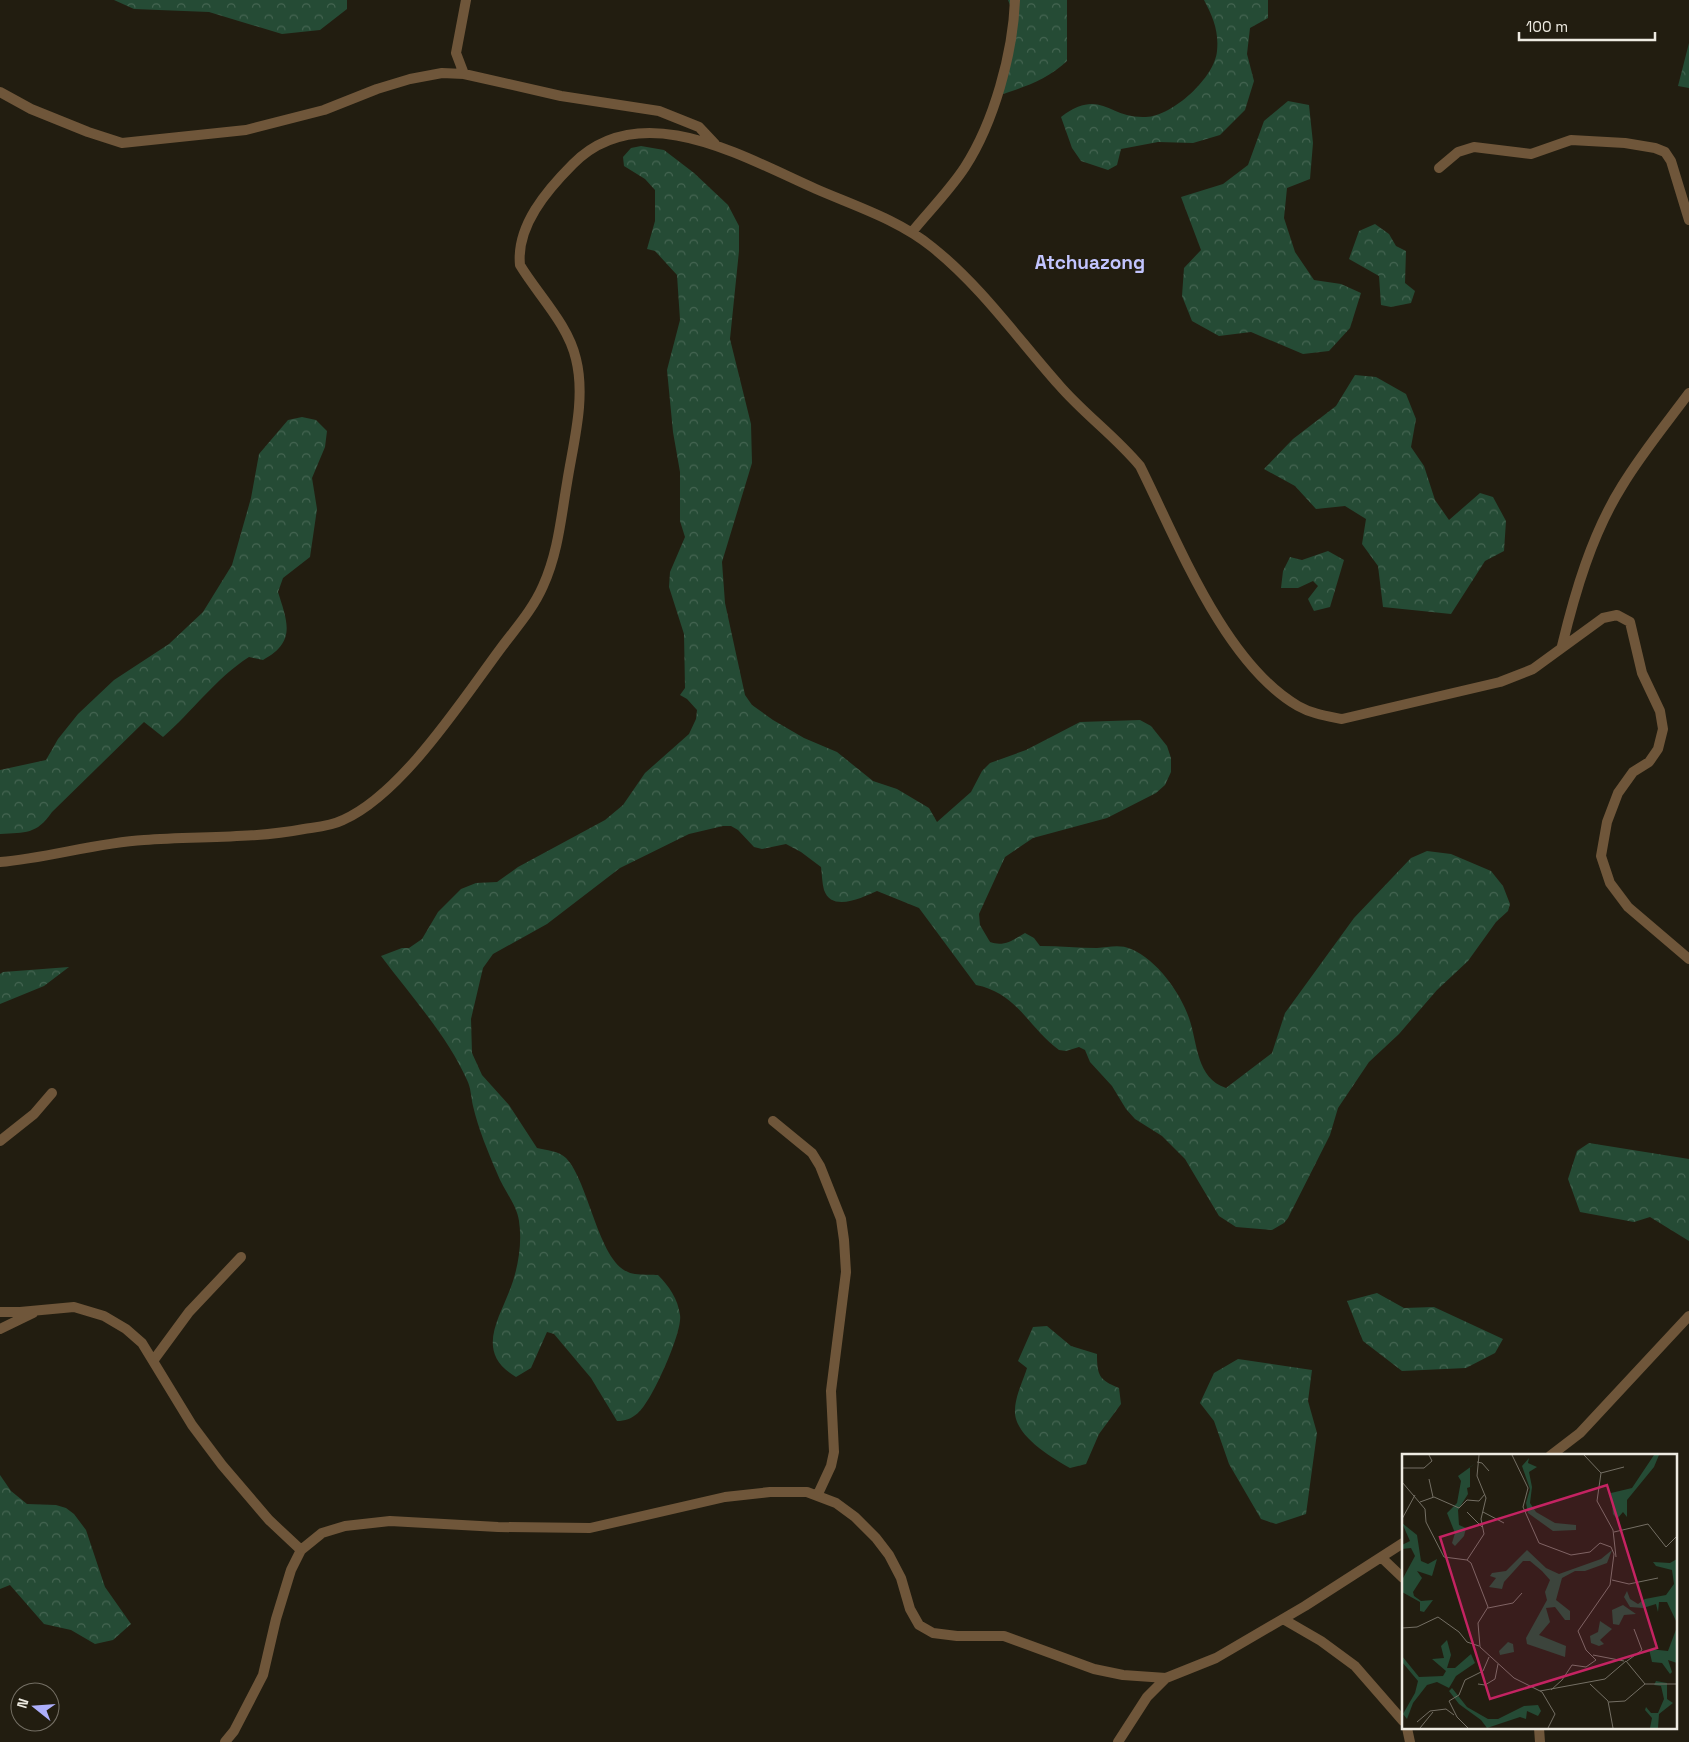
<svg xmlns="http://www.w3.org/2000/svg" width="1689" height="1742" font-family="'Space Grotesk',sans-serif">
<defs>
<pattern id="forest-crowns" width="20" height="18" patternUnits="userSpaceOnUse" patternTransform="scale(1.25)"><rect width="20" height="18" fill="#254b35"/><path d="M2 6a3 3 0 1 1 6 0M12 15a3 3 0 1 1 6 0" fill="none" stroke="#456552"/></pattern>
</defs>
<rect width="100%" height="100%" fill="#221d10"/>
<!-- forest -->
<path fill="url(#forest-crowns)" d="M 114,0 L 347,0 L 347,9 L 320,30 L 282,34 L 209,12 L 134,9 Z
M 1008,0 L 1067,0 L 1067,61 C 1048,79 1025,87 1000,95 L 1015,18 Z
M 1204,0 L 1268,0 L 1268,18 L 1250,28 L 1247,54 L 1254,81 L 1245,110 L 1220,135 L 1193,143 L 1158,142 L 1121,149 L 1117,165 L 1108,170 L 1081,161 L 1072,148 L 1061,117 C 1101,87 1108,119 1146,117 C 1173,116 1215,77 1217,51 C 1219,31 1213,17 1204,0 Z
M 1689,43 L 1689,88 L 1678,86 Z
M 1288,101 L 1309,105 L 1313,143 L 1310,179 L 1287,188 L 1284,218 L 1295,252 L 1314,280 L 1341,284 L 1361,293 L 1350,328 L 1329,351 L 1303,354 L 1251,332 L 1219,336 L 1192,321 L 1182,296 L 1184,268 L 1201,250 L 1181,197 L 1223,184 L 1248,165 L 1264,121 Z
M 641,146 L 664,150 L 694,173 L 728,205 L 739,226 L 739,251 L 730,339 L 751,424 L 752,463 L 722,562 L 725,603 L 745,695 L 752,705 L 773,720 L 804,738 L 837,752 L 873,781 L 897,789 L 929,808 L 937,822 L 971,792 L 982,771 L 990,763 L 1026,750 L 1080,722 L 1140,720 L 1151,726 L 1167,746 L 1171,758 L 1171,772 L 1165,785 L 1156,793 L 1107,818 L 1033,838 L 1005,857 L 979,914 L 980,925 L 990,942 C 1004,947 1013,940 1025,933 L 1034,938 L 1040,946 C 1059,946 1079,948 1097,948 C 1109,947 1120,944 1131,949 C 1157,960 1180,992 1189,1018 C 1198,1044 1196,1078 1226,1088 L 1272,1053 L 1285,1013 L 1354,918 L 1411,858 L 1427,851 L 1451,854 L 1491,871 L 1503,886 L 1510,904 L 1508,911 L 1496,922 L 1468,961 L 1437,990 L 1399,1034 L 1369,1062 L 1338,1108 L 1330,1135 L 1288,1218 L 1284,1223 L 1272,1230 L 1236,1227 L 1219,1216 L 1185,1159 L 1162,1136 L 1135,1119 L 1126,1109 L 1112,1086 L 1090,1062 L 1085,1050 L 1079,1047 L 1066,1051 L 1059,1050 C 1028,1027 1017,993 976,985 L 919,908 L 877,891 C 863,897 832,913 824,890 C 822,883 822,874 821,867 L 801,852 L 786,844 L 762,849 L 754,847 L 738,830 L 731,826 L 723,826 L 689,834 L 620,868 L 547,924 L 493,954 L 483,968 L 471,1019 L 472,1053 L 482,1075 L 509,1105 L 537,1148 C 546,1150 559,1151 566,1158 C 589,1182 598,1260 628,1272 C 636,1276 650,1274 658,1275 C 669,1286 678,1299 680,1315 C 683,1332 651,1403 638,1413 C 631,1419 625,1421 617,1421 L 591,1378 L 554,1334 L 547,1332 L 531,1368 L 516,1377 C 472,1351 502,1316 513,1281 C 519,1262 522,1241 519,1221 C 517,1205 503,1189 497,1173 C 488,1152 478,1128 473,1106 C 471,1097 471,1088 467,1080 C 447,1035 410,995 381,956 L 402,948 L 409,948 L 422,939 L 438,912 L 461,889 L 476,883 L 497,882 L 518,867 L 605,820 L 623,805 L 645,773 L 689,734 L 696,719 L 697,710 L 687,699 L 680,695 L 685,688 L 684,634 L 669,587 L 670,572 L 685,537 L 680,521 L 680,472 L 673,432 L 667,370 L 680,320 L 677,275 L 655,251 L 647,249 L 655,221 L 655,190 L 645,179 L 624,166 L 623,157 L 631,148 Z
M 1375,224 L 1389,234 L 1396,246 L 1406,251 L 1405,283 L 1415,291 L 1411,303 L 1391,307 L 1381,305 L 1379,276 L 1349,259 L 1359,231 Z
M 1355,375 L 1376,377 L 1406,394 L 1416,419 L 1411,447 L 1424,466 L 1435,500 L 1449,520 L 1480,493 L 1493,497 L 1506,521 L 1504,551 L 1485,561 L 1451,614 L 1383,607 L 1378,566 L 1362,544 L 1366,519 L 1345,506 L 1316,509 L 1295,486 L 1264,469 L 1293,439 L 1336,406 Z
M 302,417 L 316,420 L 327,431 L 325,447 L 312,478 L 317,509 L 310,557 L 283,578 L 278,592 C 287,621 297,642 263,660 L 249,657 C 216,678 192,712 163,737 L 144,722 L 52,812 C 36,835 26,832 0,834 L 0,770 L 46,760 L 58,739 L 78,714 L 114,680 L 169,644 L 203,612 L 232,565 L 251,498 L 259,454 L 288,420 Z
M 1328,551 L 1344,560 L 1330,607 L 1314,611 L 1308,599 L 1318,586 L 1313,581 L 1298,588 L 1281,588 L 1283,571 L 1290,557 L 1302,560 Z
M 69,967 L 44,986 L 0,1004 L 0,974 L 3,972 Z
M 1589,1143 L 1689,1159 L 1689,1241 L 1650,1217 L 1634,1222 L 1580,1212 L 1568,1179 L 1577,1151 Z
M 1377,1293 L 1404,1308 L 1434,1307 L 1503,1339 L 1495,1353 L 1466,1368 L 1402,1371 L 1363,1341 L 1347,1301 Z
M 1047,1326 L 1071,1346 L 1097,1354 C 1097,1375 1099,1380 1119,1388 L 1121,1404 L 1099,1434 L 1086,1464 L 1070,1468 C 1052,1458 1013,1435 1015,1410 C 1015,1397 1023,1381 1027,1368 L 1018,1361 L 1033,1327 Z
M 1238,1359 L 1312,1370 L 1308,1401 L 1317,1433 L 1306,1514 L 1276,1524 L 1261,1519 L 1229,1464 L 1214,1421 L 1200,1403 L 1214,1373 Z
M 0,1475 L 11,1491 L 27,1504 L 56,1505 L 66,1508 L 74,1514 L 86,1530 L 105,1587 L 131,1624 L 113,1640 L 95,1644 L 71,1630 L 44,1624 L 10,1585 L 0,1589 Z"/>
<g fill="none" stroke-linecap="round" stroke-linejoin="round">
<!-- minor -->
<path stroke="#6f563a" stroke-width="10" d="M 464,74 L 456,53 L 466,0
M 0,92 L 31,109 L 88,132 L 122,143 L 246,130 L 324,110 L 377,89 L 410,79 L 442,73 L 464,74 L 561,96 L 659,111 L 699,127 L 715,144
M 1439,168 L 1458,152 L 1474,147 L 1531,154 L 1571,140 L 1625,143 L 1655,148 L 1665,152 L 1671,161 L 1689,220
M 912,232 C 929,211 950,190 965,167 C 994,122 1013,53 1015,0
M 1562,646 C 1575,592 1592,534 1622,486 C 1642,453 1666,424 1689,393
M 0,862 C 48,858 95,843 144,840 C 197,836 251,839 304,829 C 317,827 331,826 343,820 C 402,794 463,699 501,648 C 516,628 533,609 543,586 C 558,553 561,518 567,483 C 573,444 586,399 576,359 C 568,324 538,295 520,265 C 516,226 547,190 573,164 C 641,95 745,158 816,189 C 855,206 899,220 932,247 C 981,286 1018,339 1059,385 C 1084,414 1115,436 1140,466 C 1177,540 1224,663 1298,706 C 1312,714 1327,716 1342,719 L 1500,682 L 1533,669 L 1603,618 L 1617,615 L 1630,622 L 1642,673 L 1660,711 L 1663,729 L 1658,749 L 1649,762 L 1633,772 L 1618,793 L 1607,822 L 1601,856 L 1610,883 L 1628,907 L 1689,959
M 773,1121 L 812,1153 L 820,1166 L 841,1219 L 844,1240 L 846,1272 L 831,1391 L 834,1452 L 831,1466 L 818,1494
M 0,1141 L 34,1114 L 52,1093
M 0,1312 L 20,1312 L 74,1307 L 104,1316 L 126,1329 L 142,1343 L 192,1425 L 222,1465 L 269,1520 L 301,1550
M 0,1329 L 33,1313
M 153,1361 L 189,1312 L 241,1257
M 1550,1456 L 1580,1433 L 1689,1316
M 1382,1558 L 1403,1578
M 1283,1619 L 1321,1641 L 1355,1666 L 1403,1721
M 1407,1728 L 1410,1742
M 1539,1728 L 1540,1742
M 225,1742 L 234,1731 L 263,1675 L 276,1619 L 291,1570 L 301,1550 L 322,1533 L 345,1526 L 390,1521 L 498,1527 L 590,1528 L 725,1497 L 770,1492 L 807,1492 L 836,1503 L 855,1517 L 876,1538 L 889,1555 L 901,1578 L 910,1609 L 919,1625 L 933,1633 L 957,1636 L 1004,1636 L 1094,1669 L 1123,1675 L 1166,1678 L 1216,1658 L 1305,1606 L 1403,1543
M 1118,1742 L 1147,1697 L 1166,1678"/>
</g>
<g text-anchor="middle" stroke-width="4" stroke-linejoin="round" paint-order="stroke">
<!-- quarter labels -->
<g font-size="19" font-weight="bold" fill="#c2c4fe" stroke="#221d10">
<text x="1090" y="269">Atchuazong</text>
</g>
</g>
<!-- overview -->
<g transform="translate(1402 1454)">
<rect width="275" height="275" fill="#221d10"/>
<path d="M 252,1 L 257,1 L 252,13 L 225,46 L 225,63 L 221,58 L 215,65 L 211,60 L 209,39 L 230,34 ZM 127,4 L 126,9 L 135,13 L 127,18 L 130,33 L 128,49 L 134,58 L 153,69 L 174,71 L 174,76 L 151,77 L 126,59 L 124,49 L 128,35 L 120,12 ZM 74,9 L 68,13 L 68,33 L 65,34 L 66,40 L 56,56 L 57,71 L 64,74 L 62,82 L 53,92 L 50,89 L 53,79 L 45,59 L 55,49 L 59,27 L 56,22 ZM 0,69 L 15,81 L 19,107 L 26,110 L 35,105 L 30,122 L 15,117 L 20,124 L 11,138 L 12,142 L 19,147 L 31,146 L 22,158 L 18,157 L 18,148 L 0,138 L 0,126 L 13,102 L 9,94 L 0,95 L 0,91 L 8,87 ZM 125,96 L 144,114 L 157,120 L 199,105 L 210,96 L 205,109 L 183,117 L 173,117 L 160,124 L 154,146 L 168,157 L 168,166 L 163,166 L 153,153 L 144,154 L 148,168 L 137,181 L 164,192 L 163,203 L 125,190 L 124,184 L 145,146 L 143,138 L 148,126 L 140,117 L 128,107 L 121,107 L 102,128 L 100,135 L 87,133 L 94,124 L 88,122 L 90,119 L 104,117 ZM 275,105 L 275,169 L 265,148 L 257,148 L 256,158 L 254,150 L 241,154 L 228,153 L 222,143 L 225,137 L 228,145 L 236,150 L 243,145 L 264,141 L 272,130 L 270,116 L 254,112 L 251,108 L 268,109 ZM 221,151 L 234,160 L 222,161 L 217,171 L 211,170 L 210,156 ZM 198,167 L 210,175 L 198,186 L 202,190 L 197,192 L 189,189 L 188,182 L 196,178 ZM 275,173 L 275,209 L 266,206 L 270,218 L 268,220 L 260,209 L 250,208 L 247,195 L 266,197 ZM 45,186 L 49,201 L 45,214 L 53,214 L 69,200 L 73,209 L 54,222 L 47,234 L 35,228 L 25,231 L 11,249 L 5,265 L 1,260 L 13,239 L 16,227 L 0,208 L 0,202 L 17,223 L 41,222 L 44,217 L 30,205 L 42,204 L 39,192 ZM 106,188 L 111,190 L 112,198 L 98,201 L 97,197 ZM 254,227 L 265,229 L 265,245 L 271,249 L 257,260 L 256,274 L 248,274 L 250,264 L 243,256 L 244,253 L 249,259 L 256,259 L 262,245 L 259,232 L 252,231 ZM 50,234 L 65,253 L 86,265 L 96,265 L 122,252 L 136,251 L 139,257 L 136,262 L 125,257 L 124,265 L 118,263 L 85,274 L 79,266 L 57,250 L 47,237 Z" fill="#254b35"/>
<path fill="none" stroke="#746f64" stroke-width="1" d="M 110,1 L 126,34 L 121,53 L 137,89 L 169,101 L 188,98 L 198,89 L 209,93 L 212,100 L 208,131 L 176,177 L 184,196 L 194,206 L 184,213 L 170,211 L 160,226 L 149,236M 182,1 L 199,19 L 195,47 L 211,76 L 214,103M 75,8 L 80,9 L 87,17M 0,14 L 22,14 L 30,7 L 27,1M 199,19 L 222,13M 27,25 L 31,43M 0,28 L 23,55 L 24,68 L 42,103 L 65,106 L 69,109 L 86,153 L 76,169 L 78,193 L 112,224 L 140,238 L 153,260 L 146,274M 18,48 L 32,43 L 57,54 L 65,46 L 77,47 L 83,40M 65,58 L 80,73M 81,58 L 102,69M 0,65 L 13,41M 212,78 L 246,70 L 264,93 L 275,82M 65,106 L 82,80 L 79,65 L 84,44 L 75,22 L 77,1M 210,126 L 227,130 L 256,124M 86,154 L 111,149 L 120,139M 0,174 L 15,173 L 36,163 L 57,178 L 65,188 L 77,192M 191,201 L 222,207M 225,207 L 240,196 L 232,175M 76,230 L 83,231 L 93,225 L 96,210M 188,230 L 206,247 L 211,274M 138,237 L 203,225 L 224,207 L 243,230 L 275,230M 207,248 L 223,247 L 243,230M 15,268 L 28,257 L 44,255 L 52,261M 18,274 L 31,258M 66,274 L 55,263 L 47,247 L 57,241 L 63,226 L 81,217 L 87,203"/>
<path fill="#c42362" fill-opacity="0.15" stroke="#c42362" stroke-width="2.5" d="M 205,31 L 255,194 L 88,245 L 38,83 Z"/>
<rect width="275" height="275" fill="none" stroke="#eeebe2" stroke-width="2.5"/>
</g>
<!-- north arrow -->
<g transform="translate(35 1707) rotate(287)"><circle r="24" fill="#221d10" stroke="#746f64"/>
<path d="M0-4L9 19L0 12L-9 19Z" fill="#adaffb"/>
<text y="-8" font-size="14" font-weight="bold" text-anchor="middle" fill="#eeebe2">N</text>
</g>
<!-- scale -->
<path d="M1519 32v8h136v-8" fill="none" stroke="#eeebe2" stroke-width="2.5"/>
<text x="1526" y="32" font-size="15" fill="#eeebe2" stroke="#221d10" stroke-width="4" paint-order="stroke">100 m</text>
</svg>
